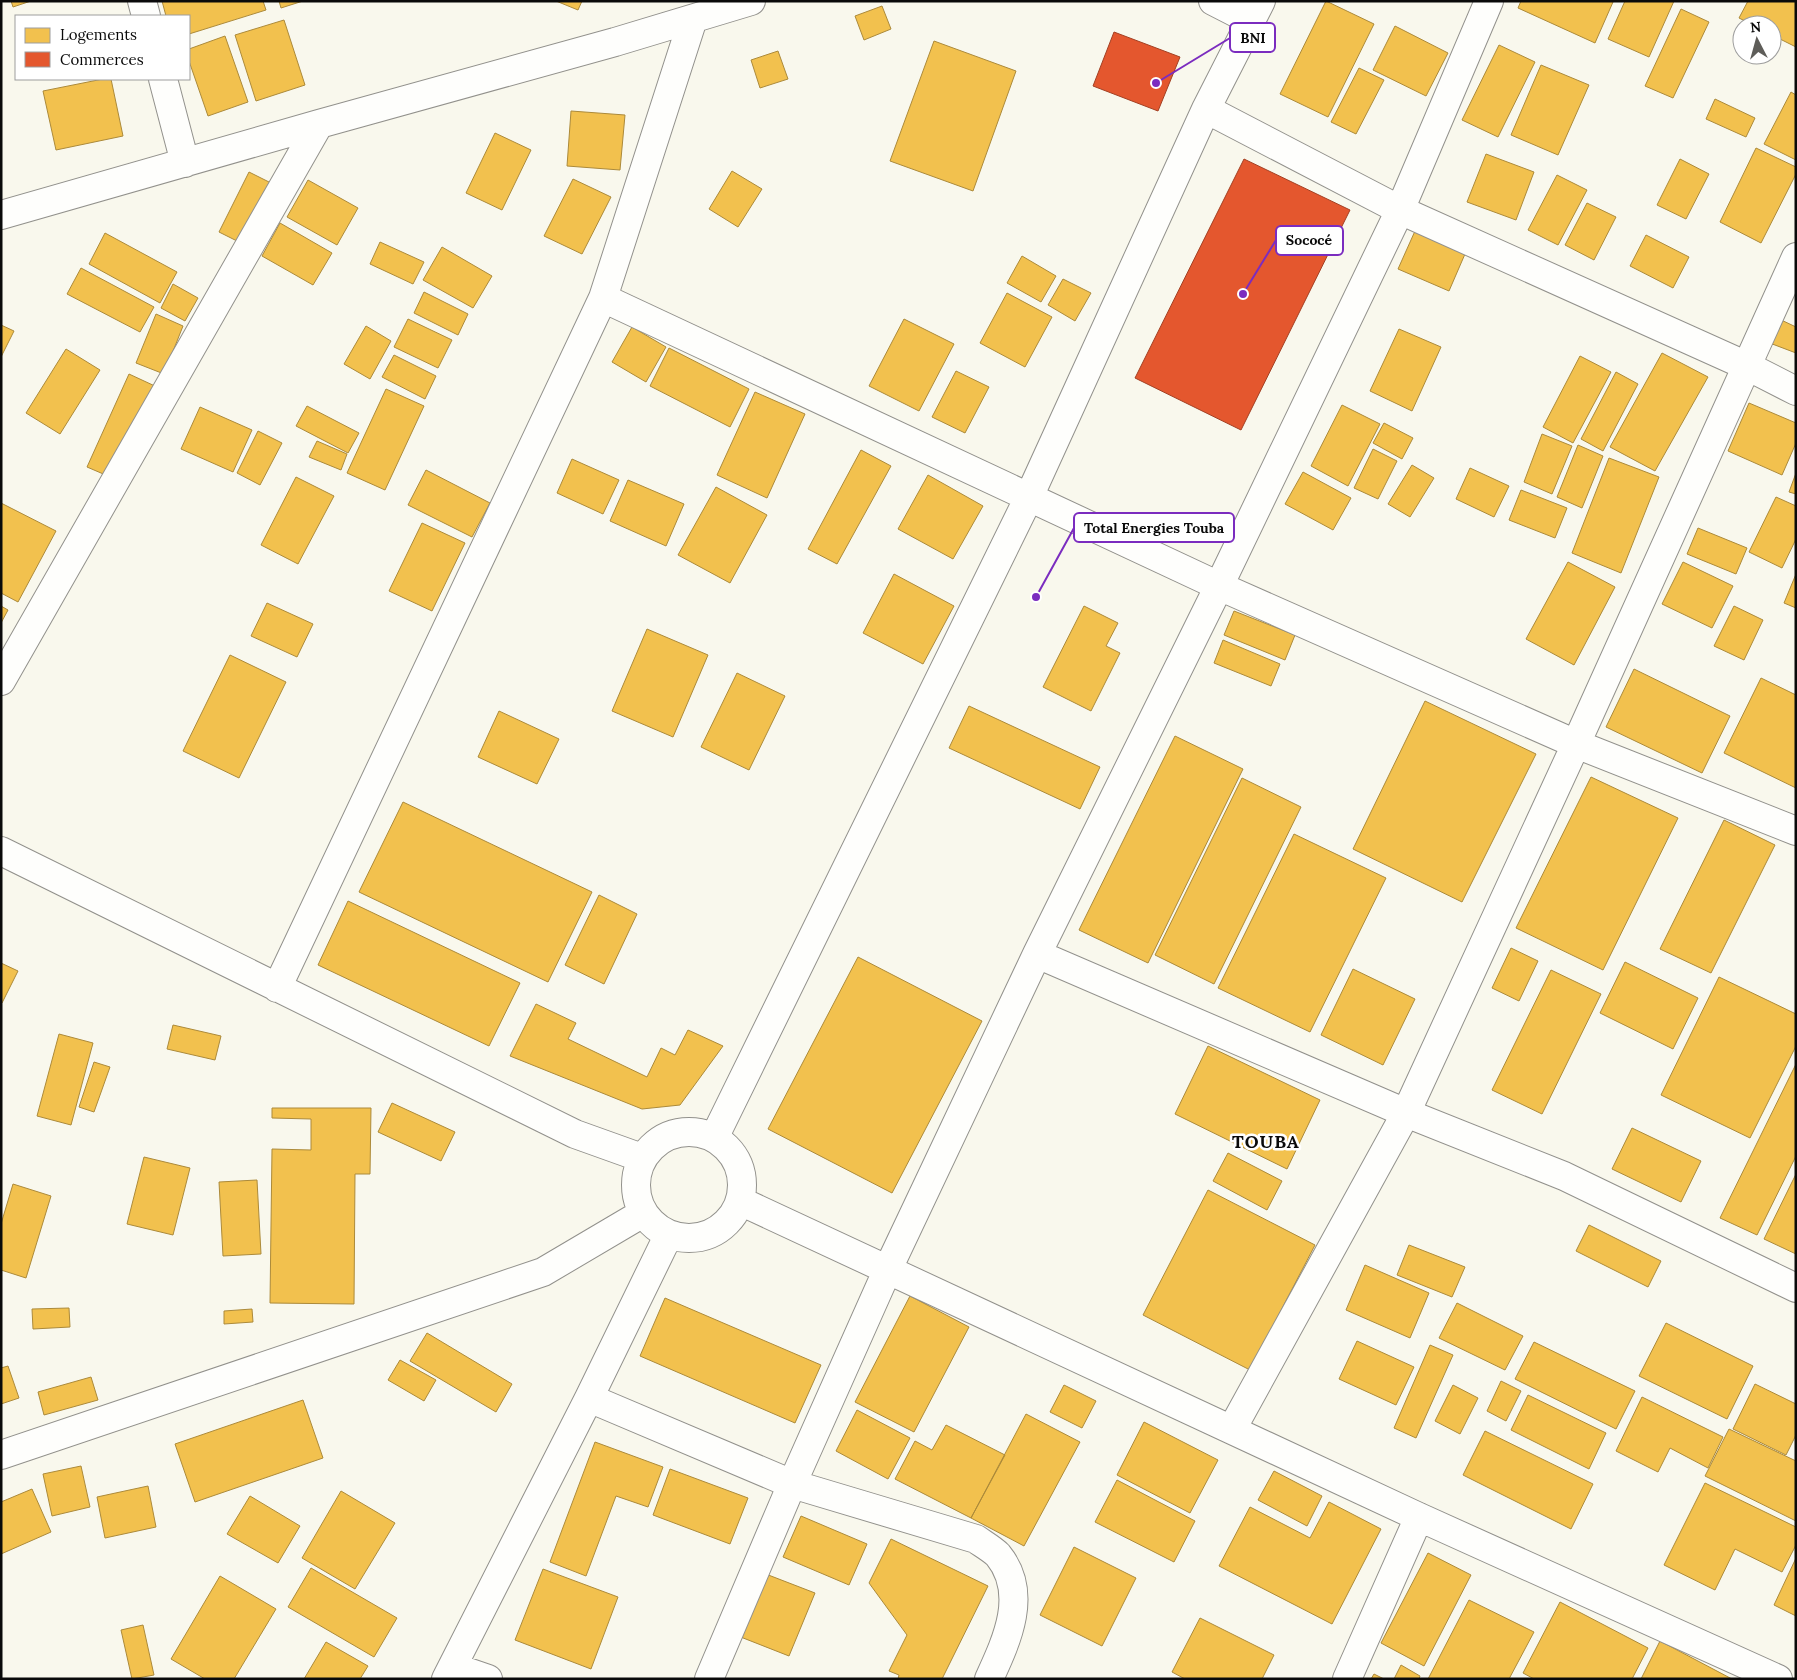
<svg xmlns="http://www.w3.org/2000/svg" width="1797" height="1680" font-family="Lora,serif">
<rect width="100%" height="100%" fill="#f9f8ed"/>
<!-- homes -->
<path fill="#f2c14e" stroke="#ac8a3a" d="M 11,1 L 31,1 L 13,7 Z
M 162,1 L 263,1 L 266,10 L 189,34 L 189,16 L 166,16 Z
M 279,1 L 303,1 L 281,8 Z
M 556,1 L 582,1 L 578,10 Z
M 1326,1 L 1374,24 L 1328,117 L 1280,94 Z
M 1521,1 L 1611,1 L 1613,2 L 1595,43 L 1518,8 Z
M 1625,1 L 1674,1 L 1649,57 L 1608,39 Z
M 1748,1 L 1796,1 L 1796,47 L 1772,35 L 1772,25 L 1753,25 L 1739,18 Z
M 882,6 L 891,29 L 864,40 L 855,16 Z
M 1681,9 L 1709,22 L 1673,98 L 1645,86 Z
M 284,20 L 305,85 L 256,101 L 235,35 Z
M 1395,26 L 1448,53 L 1426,96 L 1373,70 Z
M 225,36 L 248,102 L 208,116 L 189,61 L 189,49 Z
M 934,41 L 1016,71 L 973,191 L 890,161 Z
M 1499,45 L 1535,62 L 1498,137 L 1462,120 Z
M 778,51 L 788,79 L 760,88 L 751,60 Z
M 1541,65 L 1589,85 L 1558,155 L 1511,135 Z
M 1359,68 L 1384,80 L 1356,134 L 1331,122 Z
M 103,79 L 111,79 L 123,136 L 56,150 L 43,91 Z
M 1791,92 L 1796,95 L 1796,160 L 1764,144 Z
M 1715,99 L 1755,118 L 1746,137 L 1706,119 Z
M 571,111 L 625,115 L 620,170 L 567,166 Z
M 495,133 L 531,150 L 502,210 L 466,193 Z
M 1756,148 L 1796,167 L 1796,174 L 1761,243 L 1720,222 Z
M 1486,154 L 1534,172 L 1516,220 L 1467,202 Z
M 1680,159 L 1709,174 L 1686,219 L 1657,205 Z
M 732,171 L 762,189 L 738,227 L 709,209 Z
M 249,172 L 275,185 L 245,245 L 219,232 Z
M 1557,175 L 1587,190 L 1558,245 L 1528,230 Z
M 573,179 L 611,197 L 582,254 L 544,236 Z
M 308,180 L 358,208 L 337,245 L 287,217 Z
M 1587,203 L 1616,217 L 1594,260 L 1565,245 Z
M 280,223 L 332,253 L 313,285 L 262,256 Z
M 1415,231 L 1465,254 L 1449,291 L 1398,269 Z
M 105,233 L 177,272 L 160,303 L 89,264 Z
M 1646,235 L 1689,257 L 1673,288 L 1630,266 Z
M 380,242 L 424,262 L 413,284 L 370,264 Z
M 442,247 L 492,276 L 473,308 L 423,280 Z
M 1022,256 L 1056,276 L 1041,302 L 1007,283 Z
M 81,268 L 154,307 L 140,332 L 67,294 Z
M 1063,279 L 1091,293 L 1075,321 L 1048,305 Z
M 173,284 L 198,298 L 185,321 L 161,308 Z
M 424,292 L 468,314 L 458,335 L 414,313 Z
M 1007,293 L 1052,317 L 1025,367 L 980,343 Z
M 156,314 L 183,326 L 164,374 L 136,363 Z
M 1777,318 L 1796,327 L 1796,353 L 1767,342 Z
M 408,319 L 452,340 L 438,368 L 394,347 Z
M 904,319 L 954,344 L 919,411 L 869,386 Z
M 1,325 L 14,331 L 1,357 Z
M 366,326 L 391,341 L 370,379 L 344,364 Z
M 632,327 L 666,347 L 646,382 L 612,362 Z
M 1399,329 L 1441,347 L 1412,411 L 1370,391 Z
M 669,348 L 749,389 L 730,427 L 650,386 Z
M 66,349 L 100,370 L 60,434 L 26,413 Z
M 1662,353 L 1708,377 L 1655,471 L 1610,447 Z
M 394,355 L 436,376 L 425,399 L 382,377 Z
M 1580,356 L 1611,372 L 1573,443 L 1543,427 Z
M 956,371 L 989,387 L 965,433 L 932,417 Z
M 1616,372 L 1638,384 L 1603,451 L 1581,439 Z
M 129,374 L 157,387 L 115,479 L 87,467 Z
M 386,389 L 424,406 L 385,490 L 347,473 Z
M 755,392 L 805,414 L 767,498 L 717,475 Z
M 1749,403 L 1796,423 L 1796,443 L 1782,475 L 1728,451 Z
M 1342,405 L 1380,424 L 1348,486 L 1311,466 Z
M 307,406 L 359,433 L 348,453 L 296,426 Z
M 200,407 L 252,430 L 233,472 L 181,449 Z
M 1384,423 L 1413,438 L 1402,459 L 1373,443 Z
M 258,431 L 282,443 L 260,485 L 237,473 Z
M 1542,434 L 1572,446 L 1552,494 L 1524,482 Z
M 317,441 L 347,454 L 341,470 L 309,457 Z
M 1578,445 L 1603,456 L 1582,508 L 1557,497 Z
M 1373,449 L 1397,461 L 1378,499 L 1354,488 Z
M 861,450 L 891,466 L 837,564 L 808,549 Z
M 1609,458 L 1659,477 L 1621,573 L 1572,553 Z
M 572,459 L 619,480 L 603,514 L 557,493 Z
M 1412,465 L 1434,478 L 1410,517 L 1388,504 Z
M 1470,468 L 1509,486 L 1494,517 L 1456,499 Z
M 426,470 L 490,503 L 472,537 L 408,505 Z
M 1303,472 L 1351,498 L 1333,530 L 1285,504 Z
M 1796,473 L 1796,494 L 1789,492 Z
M 928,475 L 983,506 L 953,559 L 898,529 Z
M 296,477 L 334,496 L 298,564 L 261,545 Z
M 628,480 L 684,504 L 666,546 L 610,521 Z
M 716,487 L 767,515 L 730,583 L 678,555 Z
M 1521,490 L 1567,508 L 1555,538 L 1509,520 Z
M 1776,497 L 1796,506 L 1796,539 L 1782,568 L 1749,552 Z
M 1,503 L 56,531 L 18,602 L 1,593 Z
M 422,523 L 465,543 L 432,611 L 389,591 Z
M 1698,528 L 1747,548 L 1736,574 L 1687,554 Z
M 1568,562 L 1615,587 L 1574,665 L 1526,639 Z
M 1683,562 L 1733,586 L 1712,628 L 1662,604 Z
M 894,574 L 954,606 L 923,664 L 863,633 Z
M 1796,574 L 1796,608 L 1784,603 Z
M 267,603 L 313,624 L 297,657 L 251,636 Z
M 1,606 L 8,610 L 1,623 Z
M 1084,606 L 1118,623 L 1106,646 L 1120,653 L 1091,711 L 1043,687 Z
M 1734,606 L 1763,620 L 1744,660 L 1714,646 Z
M 1234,611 L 1295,635 L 1285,660 L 1224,635 Z
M 647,629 L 708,655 L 673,737 L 612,711 Z
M 1223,640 L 1280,664 L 1271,686 L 1214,663 Z
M 230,655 L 286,682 L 239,778 L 183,751 Z
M 1634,669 L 1730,716 L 1702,773 L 1606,727 Z
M 737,673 L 785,696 L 749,770 L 701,747 Z
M 1761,678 L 1796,695 L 1796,788 L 1724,753 Z
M 1425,701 L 1536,754 L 1462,902 L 1353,849 Z
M 969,706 L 1100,767 L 1080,809 L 949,748 Z
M 499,711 L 559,739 L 537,784 L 478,757 Z
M 1175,736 L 1243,769 L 1148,963 L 1079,930 Z
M 1591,777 L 1678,818 L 1603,970 L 1516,928 Z
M 1242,778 L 1301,807 L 1214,984 L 1155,955 Z
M 403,802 L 592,892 L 548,982 L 359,892 Z
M 1724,820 L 1775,845 L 1711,973 L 1660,949 Z
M 1294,834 L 1386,878 L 1310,1032 L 1218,988 Z
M 599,895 L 637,914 L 604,984 L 565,965 Z
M 348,901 L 520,983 L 489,1046 L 318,965 Z
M 1511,948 L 1538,961 L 1519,1001 L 1492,988 Z
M 858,957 L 982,1021 L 892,1193 L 768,1129 Z
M 1625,962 L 1698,998 L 1673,1049 L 1600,1013 Z
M 1,963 L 18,971 L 2,1003 L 1,1002 Z
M 1353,969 L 1415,999 L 1383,1065 L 1321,1035 Z
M 1551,970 L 1601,994 L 1542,1114 L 1492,1090 Z
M 1719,977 L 1796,1014 L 1796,1046 L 1750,1138 L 1661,1095 Z
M 536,1004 L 576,1023 L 568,1039 L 647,1077 L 661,1048 L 675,1055 L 688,1030 L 723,1046 L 680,1105 L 642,1109 L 510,1056 Z
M 173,1025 L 221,1036 L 215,1060 L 167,1049 Z
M 59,1034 L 93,1043 L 71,1125 L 37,1116 Z
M 1208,1046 L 1320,1100 L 1287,1169 L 1175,1114 Z
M 94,1062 L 110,1067 L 94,1112 L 79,1107 Z
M 1796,1064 L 1796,1156 L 1757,1235 L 1720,1218 Z
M 392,1103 L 455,1132 L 441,1161 L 378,1132 Z
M 272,1108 L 371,1108 L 370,1174 L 355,1174 L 354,1304 L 270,1303 L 272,1149 L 311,1150 L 311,1119 L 272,1118 Z
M 1632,1128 L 1701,1161 L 1681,1202 L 1612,1169 Z
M 1228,1153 L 1282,1181 L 1267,1210 L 1213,1181 Z
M 144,1157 L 190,1168 L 173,1235 L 127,1224 Z
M 1796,1174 L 1796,1254 L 1764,1239 Z
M 257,1180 L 261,1254 L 223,1256 L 219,1182 Z
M 13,1184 L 51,1196 L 26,1278 L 1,1270 L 1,1224 Z
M 1208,1190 L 1315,1245 L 1250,1370 L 1143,1315 Z
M 1589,1225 L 1661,1261 L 1648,1287 L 1576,1251 Z
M 1409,1245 L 1465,1267 L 1452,1297 L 1397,1275 Z
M 1365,1265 L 1429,1293 L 1410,1338 L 1346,1310 Z
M 910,1296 L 969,1327 L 914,1432 L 855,1402 Z
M 665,1298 L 821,1365 L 795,1423 L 640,1356 Z
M 1457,1303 L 1523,1336 L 1505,1370 L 1439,1338 Z
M 69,1308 L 70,1327 L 33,1329 L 32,1309 Z
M 252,1309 L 253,1322 L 224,1324 L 224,1311 Z
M 1666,1323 L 1753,1366 L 1727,1419 L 1639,1376 Z
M 427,1333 L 512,1384 L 496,1412 L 410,1361 Z
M 1357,1341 L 1414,1367 L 1396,1405 L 1339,1379 Z
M 1534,1342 L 1635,1391 L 1616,1429 L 1515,1379 Z
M 1430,1345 L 1453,1355 L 1416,1438 L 1394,1428 Z
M 400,1360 L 436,1380 L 424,1401 L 388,1380 Z
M 8,1366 L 19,1398 L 1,1404 L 1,1368 Z
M 91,1377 L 98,1400 L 44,1415 L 38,1392 Z
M 1501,1381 L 1521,1391 L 1506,1421 L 1487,1411 Z
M 1755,1384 L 1796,1404 L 1796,1435 L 1786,1455 L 1733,1429 Z
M 1064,1385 L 1096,1401 L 1082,1428 L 1050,1412 Z
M 1453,1385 L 1478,1398 L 1460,1434 L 1435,1421 Z
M 1528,1395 L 1606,1433 L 1589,1469 L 1511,1430 Z
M 1642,1397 L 1723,1437 L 1708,1468 L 1670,1448 L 1658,1472 L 1616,1451 Z
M 303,1400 L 323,1458 L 195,1502 L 175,1444 Z
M 857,1410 L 910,1438 L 888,1479 L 836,1451 Z
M 1026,1414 L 1080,1442 L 1024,1546 L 971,1518 Z
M 1144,1422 L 1218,1460 L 1190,1513 L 1117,1475 Z
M 946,1425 L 1005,1455 L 971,1518 L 895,1479 L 915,1441 L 932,1450 Z
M 1729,1429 L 1796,1461 L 1796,1521 L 1705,1476 Z
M 1485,1431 L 1593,1484 L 1571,1529 L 1463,1475 Z
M 595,1442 L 663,1467 L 648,1507 L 616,1496 L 586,1576 L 550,1562 Z
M 81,1466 L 90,1507 L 52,1516 L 43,1474 Z
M 670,1469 L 748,1498 L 730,1544 L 653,1515 Z
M 1274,1471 L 1322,1496 L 1307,1526 L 1258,1500 Z
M 1117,1480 L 1195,1521 L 1174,1562 L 1095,1522 Z
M 1705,1483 L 1796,1527 L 1796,1545 L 1782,1572 L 1735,1549 L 1715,1590 L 1664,1565 Z
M 148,1486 L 156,1527 L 105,1538 L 97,1497 Z
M 32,1489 L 51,1532 L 1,1554 L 1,1502 Z
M 341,1491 L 395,1523 L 355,1589 L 302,1558 Z
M 250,1496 L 300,1526 L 278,1563 L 227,1534 Z
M 1329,1502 L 1381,1529 L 1332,1624 L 1219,1566 L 1250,1507 L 1310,1538 Z
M 801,1516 L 867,1544 L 849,1585 L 783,1557 Z
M 891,1539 L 988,1586 L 942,1679 L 898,1679 L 899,1675 L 889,1671 L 907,1635 L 869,1583 Z
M 1074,1547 L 1136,1578 L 1102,1646 L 1040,1615 Z
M 1428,1553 L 1471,1575 L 1424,1666 L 1381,1643 Z
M 1796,1558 L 1796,1616 L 1774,1605 Z
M 311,1568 L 397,1618 L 374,1657 L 288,1607 Z
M 543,1569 L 618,1597 L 591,1669 L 515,1640 Z
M 758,1571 L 815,1593 L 789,1656 L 733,1634 Z
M 220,1576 L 276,1609 L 234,1679 L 205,1679 L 171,1659 Z
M 1469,1600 L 1534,1632 L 1509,1679 L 1428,1679 Z
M 1560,1602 L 1648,1648 L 1632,1679 L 1534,1679 L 1523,1673 Z
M 1200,1618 L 1274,1655 L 1262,1679 L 1185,1679 L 1172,1672 Z
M 143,1625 L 154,1675 L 132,1679 L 121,1630 Z
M 1660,1641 L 1732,1679 L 1641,1679 Z
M 326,1642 L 368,1666 L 360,1679 L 304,1679 Z
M 1401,1665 L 1420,1676 L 1419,1679 L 1394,1679 Z
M 1374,1674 L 1384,1679 L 1371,1679 Z"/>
<!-- shops -->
<path fill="#e4572e" stroke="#a34023" d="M 1114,32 L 1180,57 L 1158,111 L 1093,86 Z
M 1244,159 L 1350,210 L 1241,430 L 1135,378 Z"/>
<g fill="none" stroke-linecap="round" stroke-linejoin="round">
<defs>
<path id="minor" d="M 142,1 L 146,16
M 1213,1 L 1252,21
M 163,79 L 185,163
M 1206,109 L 1400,210 L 1747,366 L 1796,391
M 1,215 L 319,124 L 615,42 L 751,1
M 603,298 L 1219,586 L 1576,744 L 1796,831
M 1,681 L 319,124
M 1,851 L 575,1134 L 642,1158
M 1037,954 L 1406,1113 L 1564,1176 L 1796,1288
M 277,988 L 603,298 L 693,19
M636 1185a53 53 0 1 1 106 0a53 53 0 1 1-106 0Z
M 714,1138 L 1029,497 L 1206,109 L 1261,1
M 740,1201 L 1419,1517 L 1778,1679
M 589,1398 L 792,1484 L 976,1539 C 983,1544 992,1549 998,1555 C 1029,1593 1007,1640 989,1679
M 1232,1429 L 1406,1113 L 1576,744 L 1796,257
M 1,1455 L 543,1272 L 643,1213
M 453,1667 L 488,1679
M 446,1679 L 589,1398 L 669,1234
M 709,1679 L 792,1484 L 887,1271 L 1037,954 L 1219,586 L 1400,210 L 1489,1
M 1347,1679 L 1419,1517"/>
</defs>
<!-- minor casing -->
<use href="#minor" stroke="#92918c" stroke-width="30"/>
<!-- minor -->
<use href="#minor" stroke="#fefefc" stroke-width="28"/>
</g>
<g text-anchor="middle" stroke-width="5" stroke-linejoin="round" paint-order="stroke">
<!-- district labels -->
<g font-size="18" font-weight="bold" letter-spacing="1" fill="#0a0a0a" stroke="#fff">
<text x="1266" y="1148">TOUBA</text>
</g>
</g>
<!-- callouts -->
<path fill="none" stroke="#7b2cbf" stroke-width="2" d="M1156 83L1230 38M1243 294L1276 240M1036 597L1074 528"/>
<g fill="#7b2cbf" stroke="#fff" stroke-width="2">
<circle cx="1156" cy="83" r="5"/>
<circle cx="1243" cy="294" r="5"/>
<circle cx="1036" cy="597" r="5"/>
</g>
<g fill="#fff" stroke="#7b2cbf" stroke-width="2">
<rect x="1230" y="23" width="45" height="29" rx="5"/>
<rect x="1276" y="226" width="67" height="29" rx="5"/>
<rect x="1074" y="513" width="160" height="29" rx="5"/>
</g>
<g font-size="14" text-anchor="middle" font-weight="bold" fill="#0a0a0a">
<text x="1253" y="43">BNI</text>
<text x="1309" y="245">Sococé</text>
<text x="1154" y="533">Total Energies Touba</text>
</g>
<!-- border -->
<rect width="1797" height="1680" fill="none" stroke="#0a0a0a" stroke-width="5"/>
<!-- legend -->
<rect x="15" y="15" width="175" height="65" fill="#ffffff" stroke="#9d9d9d"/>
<rect x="25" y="28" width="25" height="15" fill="#f2c14e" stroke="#9d9d9d"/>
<text x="60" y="40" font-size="15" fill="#0a0a0a">Logements</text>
<rect x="25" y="52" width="25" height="15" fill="#e4572e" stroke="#9d9d9d"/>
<text x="60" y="65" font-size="15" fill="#0a0a0a">Commerces</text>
<!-- north arrow -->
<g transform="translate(1757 40) rotate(354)"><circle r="24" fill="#ffffff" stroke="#9d9d9d"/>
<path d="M0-4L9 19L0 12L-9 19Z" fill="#5e5d59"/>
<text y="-8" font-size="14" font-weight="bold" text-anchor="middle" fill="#0a0a0a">N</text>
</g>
</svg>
